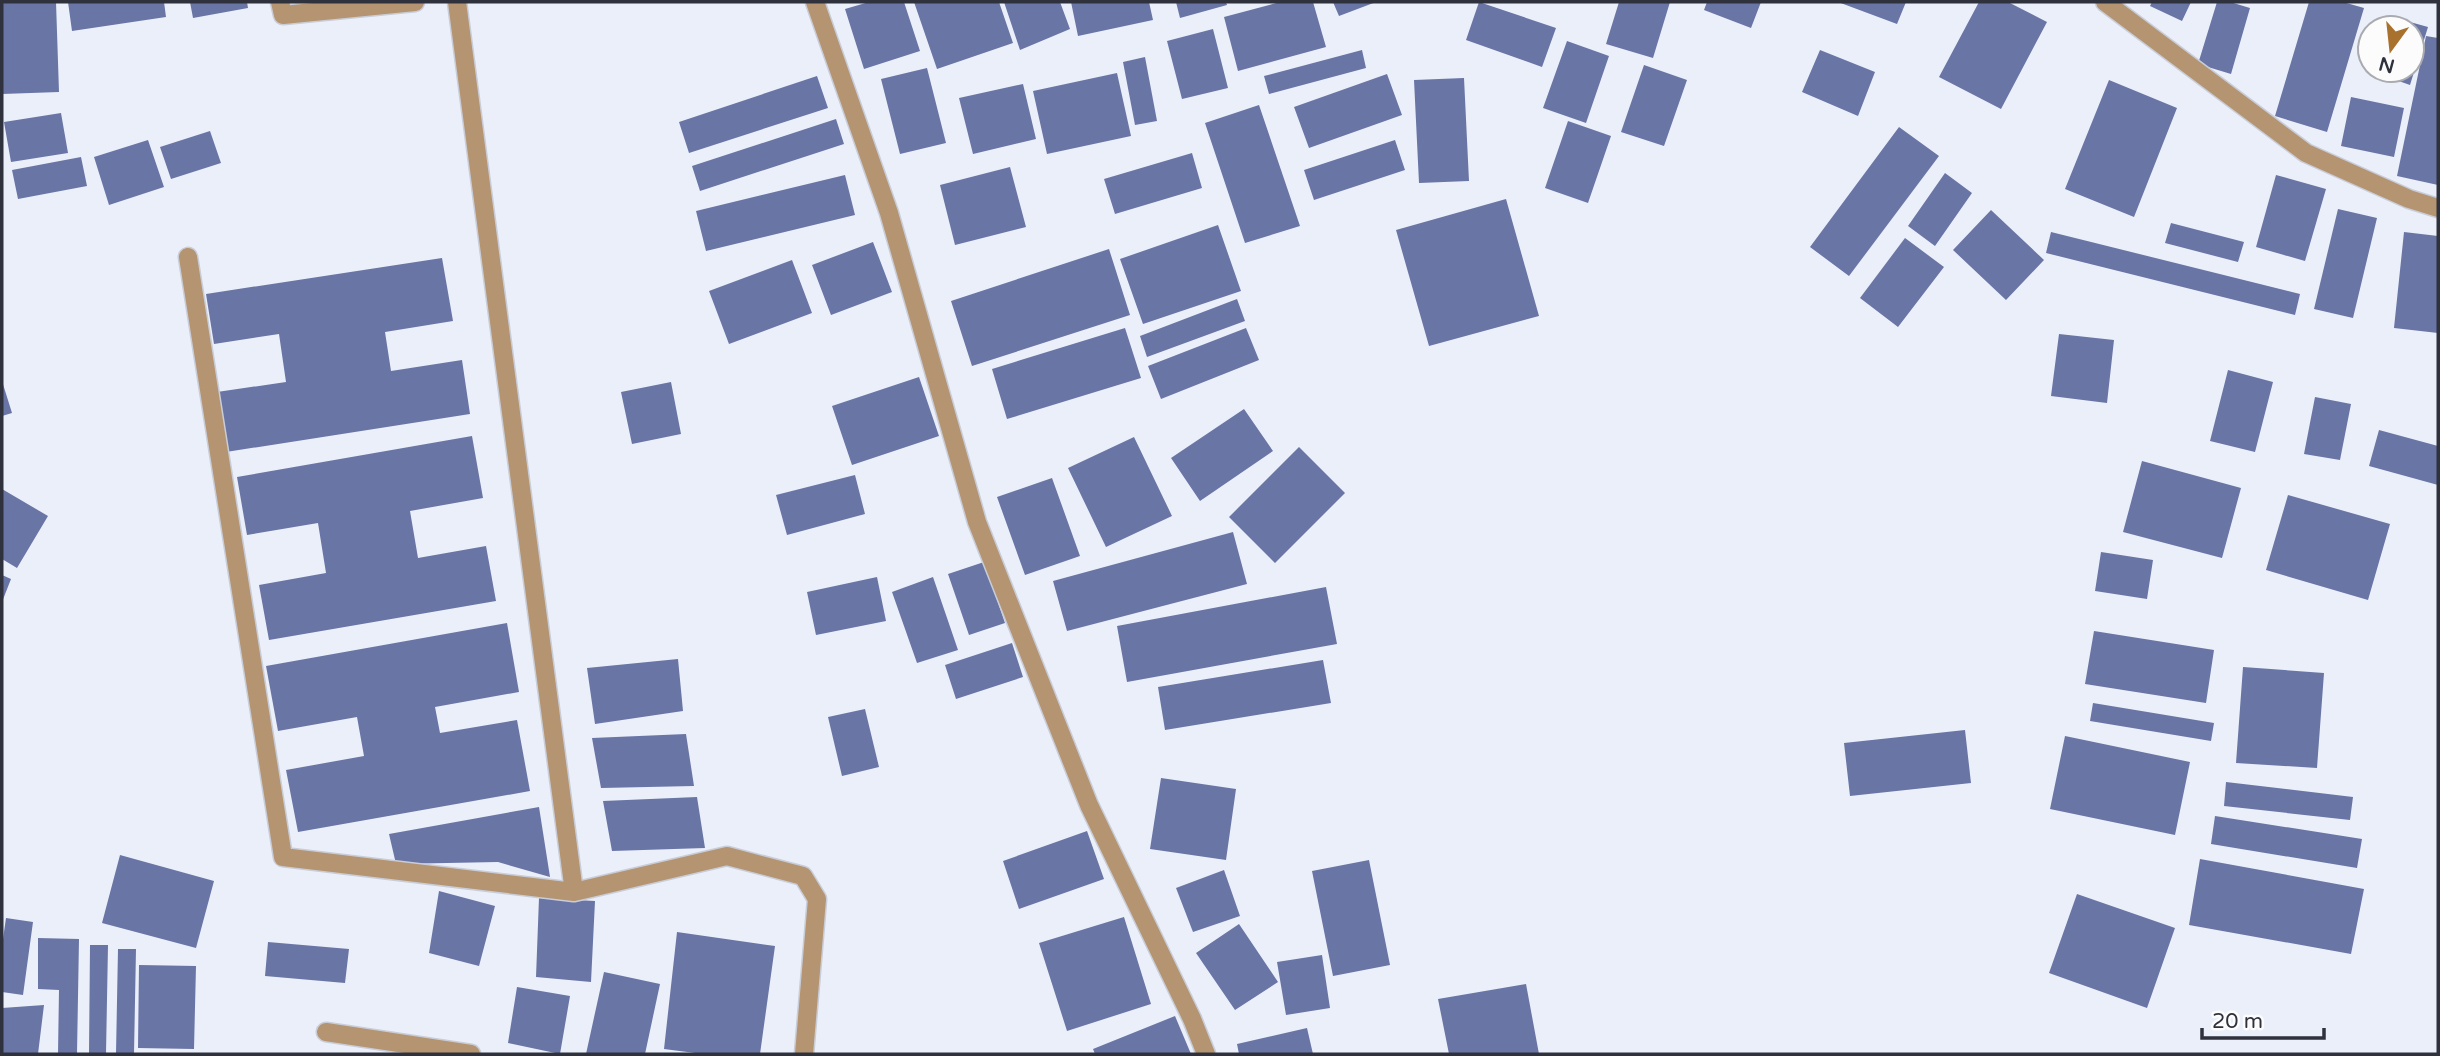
<svg xmlns="http://www.w3.org/2000/svg" width="2440" height="1056" font-family="'Varela Round',sans-serif">
<rect width="100%" height="100%" fill="#ebeffa"/>
<!-- building -->
<path fill="#6975a5" d="M 2,2 L 56,2 L 59,92 L 2,94 Z
M 68,2 L 164,2 L 166,17 L 72,31 Z
M 190,2 L 247,2 L 248,8 L 193,18 Z
M 869,2 L 904,2 L 920,51 L 864,69 L 845,9 Z
M 914,2 L 999,2 L 1013,43 L 937,69 Z
M 1004,2 L 1060,2 L 1070,29 L 1020,50 Z
M 1071,2 L 1149,2 L 1153,20 L 1078,36 Z
M 1176,2 L 1226,2 L 1227,5 L 1180,18 Z
M 1280,2 L 1313,2 L 1326,47 L 1238,71 L 1224,17 Z
M 1333,2 L 1376,2 L 1339,16 Z
M 1479,2 L 1556,28 L 1542,67 L 1466,40 Z
M 1619,2 L 1670,2 L 1653,58 L 1606,44 Z
M 1707,2 L 1761,2 L 1751,28 L 1704,10 Z
M 1838,2 L 1906,2 L 1897,24 Z
M 1979,2 L 2008,2 L 2047,22 L 2001,109 L 1939,77 Z
M 2152,2 L 2191,2 L 2182,21 L 2150,6 Z
M 2217,2 L 2230,2 L 2250,8 L 2231,74 L 2198,64 Z
M 2309,2 L 2343,2 L 2364,8 L 2327,132 L 2275,116 Z
M 2410,22 L 2428,27 L 2410,85 L 2393,79 L 2395,70 L 2412,70 L 2412,28 L 2408,28 Z
M 1213,29 L 1228,88 L 1182,99 L 1167,41 Z
M 2426,36 L 2438,38 L 2438,185 L 2397,176 Z
M 1567,41 L 1609,56 L 1586,123 L 1543,108 Z
M 1362,50 L 1366,68 L 1269,94 L 1264,76 Z
M 1820,50 L 1875,72 L 1858,116 L 1802,92 Z
M 1145,57 L 1157,121 L 1135,125 L 1123,62 Z
M 1644,65 L 1687,80 L 1664,146 L 1621,132 Z
M 927,68 L 946,143 L 900,154 L 881,79 Z
M 1117,73 L 1131,136 L 1047,154 L 1033,91 Z
M 1387,74 L 1402,115 L 1309,148 L 1294,107 Z
M 817,76 L 828,108 L 689,153 L 679,122 Z
M 1464,78 L 1469,181 L 1419,183 L 1414,80 Z
M 2109,80 L 2177,108 L 2134,217 L 2065,189 Z
M 1023,84 L 1036,139 L 973,154 L 959,98 Z
M 2351,97 L 2404,108 L 2394,157 L 2341,146 Z
M 1259,105 L 1300,226 L 1245,243 L 1205,123 Z
M 61,113 L 68,153 L 11,162 L 4,122 Z
M 836,119 L 844,144 L 700,191 L 692,166 Z
M 1568,121 L 1611,136 L 1588,203 L 1545,188 Z
M 1899,127 L 1939,156 L 1849,276 L 1810,247 Z
M 210,131 L 221,163 L 171,179 L 160,147 Z
M 148,140 L 164,187 L 109,205 L 94,157 Z
M 1395,140 L 1405,170 L 1314,200 L 1304,170 Z
M 1192,153 L 1202,188 L 1115,214 L 1104,179 Z
M 81,157 L 87,186 L 18,199 L 12,170 Z
M 1010,167 L 1026,227 L 955,245 L 940,185 Z
M 1945,173 L 1972,193 L 1935,246 L 1908,226 Z
M 845,175 L 855,215 L 706,251 L 696,211 Z
M 2276,175 L 2326,189 L 2305,261 L 2256,247 Z
M 1506,199 L 1539,316 L 1429,346 L 1396,230 Z
M 2338,209 L 2377,218 L 2353,318 L 2314,309 Z
M 1991,210 L 2044,260 L 2006,300 L 1953,250 Z
M 2171,223 L 2244,242 L 2238,262 L 2165,243 Z
M 1218,225 L 1241,291 L 1143,324 L 1120,259 Z
M 2051,232 L 2300,294 L 2295,315 L 2046,253 Z
M 2404,232 L 2438,236 L 2438,333 L 2394,328 Z
M 1905,238 L 1944,267 L 1898,327 L 1860,298 Z
M 873,242 L 892,292 L 831,315 L 812,265 Z
M 1109,249 L 1130,315 L 972,366 L 951,301 Z
M 442,258 L 453,321 L 385,332 L 391,371 L 462,360 L 470,414 L 226,452 L 217,392 L 286,382 L 279,334 L 214,344 L 206,294 Z
M 792,260 L 812,313 L 729,344 L 709,291 Z
M 1237,299 L 1245,321 L 1147,357 L 1140,336 Z
M 1125,328 L 1141,378 L 1007,419 L 992,369 Z
M 1246,328 L 1259,360 L 1161,399 L 1148,366 Z
M 2059,334 L 2114,340 L 2107,403 L 2051,396 Z
M 2228,370 L 2273,382 L 2255,452 L 2210,441 Z
M 919,377 L 939,436 L 852,465 L 832,406 Z
M 2,381 L 12,413 L 2,416 Z
M 671,382 L 681,434 L 632,444 L 621,392 Z
M 2315,397 L 2351,404 L 2340,460 L 2304,454 Z
M 1244,409 L 1273,451 L 1200,501 L 1171,458 Z
M 2379,430 L 2438,446 L 2438,485 L 2369,466 Z
M 472,436 L 483,498 L 410,511 L 418,558 L 486,546 L 496,601 L 269,640 L 259,585 L 326,573 L 318,523 L 247,535 L 237,477 Z
M 1134,437 L 1172,516 L 1106,547 L 1068,468 Z
M 1299,447 L 1345,493 L 1275,563 L 1229,517 Z
M 2142,461 L 2241,488 L 2222,558 L 2123,532 Z
M 855,475 L 865,514 L 787,535 L 776,495 Z
M 1052,478 L 1080,556 L 1025,575 L 997,497 Z
M 2,489 L 48,516 L 17,568 L 2,559 Z
M 2288,495 L 2390,524 L 2368,600 L 2266,570 Z
M 1233,532 L 1247,584 L 1067,631 L 1053,581 Z
M 2101,552 L 2153,560 L 2147,599 L 2095,591 Z
M 984,562 L 1005,623 L 969,635 L 948,574 Z
M 2,575 L 11,579 L 2,602 Z
M 877,577 L 886,621 L 816,635 L 807,592 Z
M 933,577 L 958,650 L 917,663 L 892,592 Z
M 1326,587 L 1337,644 L 1127,682 L 1117,626 Z
M 507,623 L 519,692 L 435,707 L 440,733 L 517,720 L 530,791 L 298,832 L 286,770 L 364,756 L 357,717 L 278,731 L 266,666 Z
M 2094,631 L 2214,650 L 2206,703 L 2085,684 Z
M 1012,643 L 1023,677 L 956,699 L 945,665 Z
M 678,659 L 683,711 L 595,724 L 587,668 Z
M 1323,660 L 1331,703 L 1165,730 L 1158,687 Z
M 2243,667 L 2324,673 L 2317,768 L 2236,763 Z
M 2093,703 L 2214,723 L 2211,741 L 2090,721 Z
M 865,709 L 879,767 L 842,776 L 828,717 Z
M 1965,730 L 1971,783 L 1850,796 L 1844,743 Z
M 686,734 L 694,786 L 601,788 L 592,738 Z
M 2065,736 L 2190,762 L 2175,835 L 2050,809 Z
M 1161,778 L 1236,789 L 1226,860 L 1150,849 Z
M 2226,782 L 2353,797 L 2350,820 L 2224,806 Z
M 697,797 L 705,848 L 612,851 L 603,801 Z
M 539,807 L 550,877 L 498,862 L 396,864 L 389,834 Z
M 2215,816 L 2362,839 L 2357,868 L 2211,844 Z
M 1087,831 L 1104,879 L 1019,909 L 1003,861 Z
M 120,855 L 214,881 L 196,948 L 102,923 Z
M 2200,859 L 2364,889 L 2351,954 L 2189,925 Z
M 1369,860 L 1390,965 L 1333,976 L 1312,871 Z
M 1224,870 L 1240,916 L 1193,932 L 1176,888 Z
M 439,891 L 495,906 L 479,966 L 429,953 Z
M 2077,894 L 2175,928 L 2147,1008 L 2049,973 Z
M 539,898 L 595,901 L 591,982 L 536,977 Z
M 1124,917 L 1151,1004 L 1067,1031 L 1039,943 Z
M 6,918 L 33,922 L 23,995 L 2,992 L 2,946 Z
M 1239,924 L 1278,982 L 1235,1010 L 1196,953 Z
M 677,932 L 775,946 L 760,1054 L 703,1054 L 664,1049 Z
M 38,938 L 79,939 L 77,1054 L 58,1054 L 59,990 L 38,989 Z
M 268,942 L 349,949 L 345,983 L 265,976 Z
M 90,945 L 108,945 L 106,1054 L 89,1054 Z
M 118,949 L 136,949 L 134,1054 L 116,1054 Z
M 1322,955 L 1330,1008 L 1286,1015 L 1277,962 Z
M 139,965 L 196,966 L 194,1049 L 138,1048 Z
M 604,972 L 660,984 L 645,1054 L 586,1054 Z
M 1526,984 L 1539,1054 L 1449,1054 L 1438,999 Z
M 517,987 L 570,996 L 560,1054 L 508,1043 Z
M 44,1005 L 38,1054 L 2,1054 L 2,1008 Z
M 1175,1016 L 1191,1054 L 1095,1054 L 1093,1049 Z
M 1307,1028 L 1313,1054 L 1239,1054 L 1237,1044 Z"/>
<g fill="none" stroke-linecap="round" stroke-linejoin="round">
<defs>
<path id="minor" d="M 280,2 L 283,15 L 415,2
M 457,2 L 574,892
M 815,2 L 889,213 L 977,522 L 1089,805 L 1192,1019 L 1206,1054
M 2105,2 L 2306,153 L 2409,199 L 2438,208
M 188,257 L 283,857 L 574,892 L 727,856 L 803,876 L 817,899 L 804,1054
M 326,1032 L 471,1054"/>
</defs>
<!-- minor casing -->
<use href="#minor" stroke="#c9cdd8" stroke-width="21"/>
<!-- minor -->
<use href="#minor" stroke="#b49471" stroke-width="18"/>
</g>
<!-- border -->
<rect width="2440" height="1056" fill="none" stroke="#2f323d" stroke-width="7"/>
<!-- north arrow -->
<g transform="translate(2391 49) rotate(195)"><circle r="33" fill="#fcfcfc" stroke="#aaabb0" stroke-width="2"/>
<path d="M0-5L12 26L0 18L-12 26Z" fill="#a8712d"/>
<text y="-10" font-size="19" font-weight="bold" text-anchor="middle" fill="#2f323d">N</text>
</g>
<!-- scale -->
<path d="M2202 1028v10h122v-10" fill="none" stroke="#2f323d" stroke-width="3.5"/>
<text x="2212" y="1028" font-size="21" fill="#2f323d" stroke="#fcfcfc" stroke-width="5" paint-order="stroke">20 m</text>
</svg>
